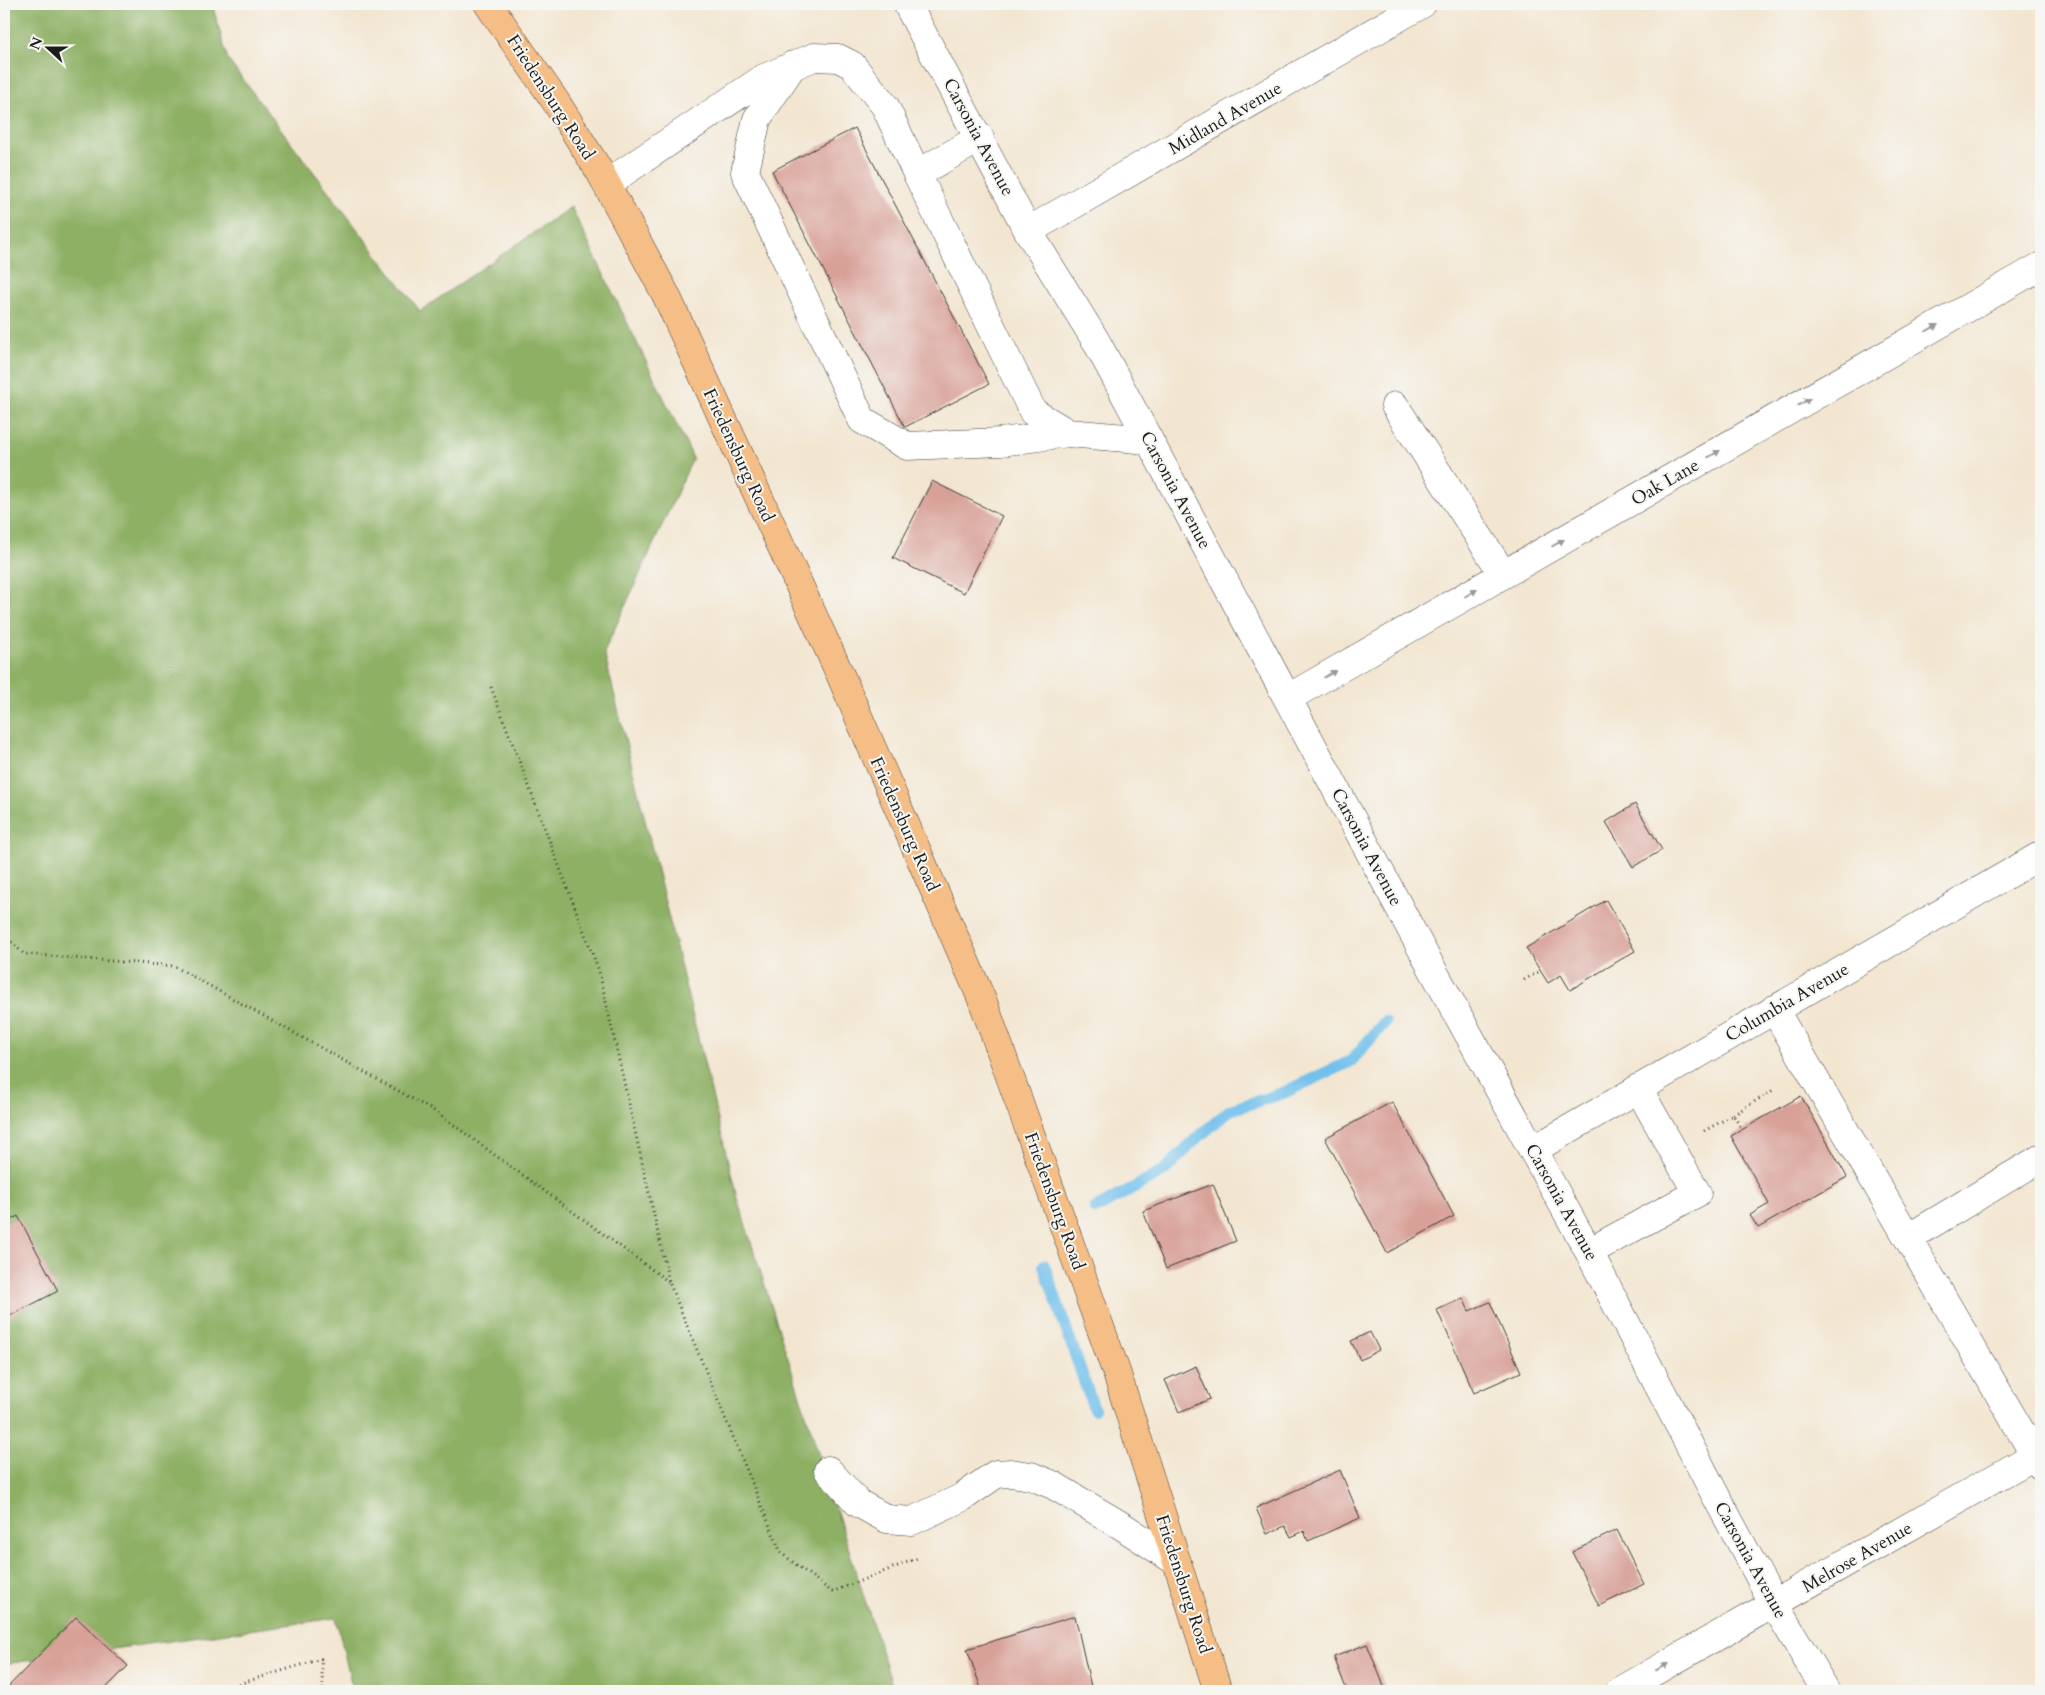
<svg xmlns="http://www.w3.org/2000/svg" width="2045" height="1695" font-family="Cardo,serif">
<rect width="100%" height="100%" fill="#f6f6f2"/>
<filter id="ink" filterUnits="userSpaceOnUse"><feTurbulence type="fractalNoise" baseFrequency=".02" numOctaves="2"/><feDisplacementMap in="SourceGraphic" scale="10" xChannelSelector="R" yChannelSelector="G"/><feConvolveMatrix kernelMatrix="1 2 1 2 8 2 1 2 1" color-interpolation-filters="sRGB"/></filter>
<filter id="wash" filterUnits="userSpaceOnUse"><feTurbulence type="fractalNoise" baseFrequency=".0096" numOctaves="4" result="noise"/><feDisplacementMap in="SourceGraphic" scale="20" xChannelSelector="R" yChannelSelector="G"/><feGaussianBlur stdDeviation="1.12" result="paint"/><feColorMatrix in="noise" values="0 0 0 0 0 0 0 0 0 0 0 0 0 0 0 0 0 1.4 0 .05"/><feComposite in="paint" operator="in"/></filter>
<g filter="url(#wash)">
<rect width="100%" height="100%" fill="#f3e6d1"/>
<!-- forest -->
<path fill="#8eb065" stroke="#556640" d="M 4,4 L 212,4 L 228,60 L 420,311 L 571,207 L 693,458 L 604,652 L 737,1198 L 894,1691 L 353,1691 L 336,1618 L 4,1664 Z"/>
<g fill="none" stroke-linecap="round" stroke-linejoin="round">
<!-- stream -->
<path stroke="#71c0ec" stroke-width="12" d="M 1095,1209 L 1164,1171 L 1196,1139 L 1230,1110 L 1283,1093 L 1351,1061 L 1385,1022
M 1044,1265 L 1094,1409"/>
</g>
<g id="blocks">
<!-- building -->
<path fill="#d8a198" d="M 855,128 L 989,384 L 905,427 L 772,171 Z
M 932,481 L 1002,516 L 964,593 L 893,558 Z
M 1635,804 L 1662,850 L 1633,867 L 1606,822 Z
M 1606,900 L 1635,951 L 1570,990 L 1561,975 L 1548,983 L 1526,948 Z
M 1801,1096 L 1847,1177 L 1758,1228 L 1750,1215 L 1769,1204 L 1731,1136 Z
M 1392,1102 L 1454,1216 L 1387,1253 L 1325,1138 Z
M 1213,1184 L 1236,1241 L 1166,1269 L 1143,1211 Z
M 18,1216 L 58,1291 L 4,1319 L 4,1224 Z
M 1463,1298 L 1469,1311 L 1490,1302 L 1521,1372 L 1474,1393 L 1437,1310 Z
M 1370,1332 L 1379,1350 L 1360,1360 L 1351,1341 Z
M 1196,1366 L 1210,1399 L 1179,1412 L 1165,1380 Z
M 1340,1470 L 1360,1518 L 1308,1541 L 1304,1531 L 1291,1537 L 1285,1526 L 1267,1534 L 1256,1508 Z
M 1617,1530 L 1644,1584 L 1599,1606 L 1572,1552 Z
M 1075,1616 L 1092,1691 L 982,1691 L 967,1649 Z
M 76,1617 L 128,1666 L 103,1691 L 4,1691 Z
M 1367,1644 L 1386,1691 L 1347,1691 L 1334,1657 Z"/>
</g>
</g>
<g filter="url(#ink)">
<use href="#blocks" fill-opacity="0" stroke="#3c3a37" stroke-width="1"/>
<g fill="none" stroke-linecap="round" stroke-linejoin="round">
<defs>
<path id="minor" d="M 907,4 L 1028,231 L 1096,341 L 1429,963 L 1589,1252 L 1719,1502 L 1774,1604 L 1826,1691
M 793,65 L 757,119 L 745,172 L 862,420 L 907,446 L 1001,442 L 1068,433
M 980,138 L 917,174 L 1033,412 L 1068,433 L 1149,440
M 606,184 L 764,78 L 814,57 L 838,58 L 852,65 L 885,106 L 917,174
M 1028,231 L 1422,4
M 1395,406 L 1503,574
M 1288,698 L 2041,266
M 1774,1009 L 2041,1466
M 1533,1150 L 2041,855
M 1908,1238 L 2041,1158
M 1589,1252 L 1697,1193 L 1638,1088
M 828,1470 L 858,1503 L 887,1519 L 912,1521 L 963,1497 L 996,1474 L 1011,1473 L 1031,1476 L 1053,1485 L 1122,1526 L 1177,1562
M 1620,1691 L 2041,1452"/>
<path id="major" d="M 488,4 L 556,102 L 600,172 L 666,295 L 839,672 L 983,1002 L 1117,1374 L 1218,1691"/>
</defs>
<!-- minor casing -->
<use href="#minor" stroke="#3c3a37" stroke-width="29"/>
<!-- major casing -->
<use href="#major" stroke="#3c3a37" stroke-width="29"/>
<!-- path -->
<path stroke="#3c3a37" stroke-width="3" stroke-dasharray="1 4" stroke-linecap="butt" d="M 491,687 L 599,971 L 669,1282 L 781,1553 L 832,1592 L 918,1558
M 4,935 L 24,954 L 174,966 L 436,1112 L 669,1282
M 1524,980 L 1540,971
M 1733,1115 L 1775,1089
M 1704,1131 L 1733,1115 L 1742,1129
M 215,1691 L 321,1659 L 323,1691"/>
<!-- minor -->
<use href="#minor" stroke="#fff" stroke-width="28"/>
<!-- major -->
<use href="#major" stroke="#f6be87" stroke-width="28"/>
</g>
<!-- one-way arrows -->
<defs><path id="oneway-solid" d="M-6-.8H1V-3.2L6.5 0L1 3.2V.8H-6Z" transform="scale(1.25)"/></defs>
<g fill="#999">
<use href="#oneway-solid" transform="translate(1932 328) rotate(-30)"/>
<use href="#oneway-solid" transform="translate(1804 402) rotate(-30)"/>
<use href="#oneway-solid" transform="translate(1714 454) rotate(-30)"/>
<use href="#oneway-solid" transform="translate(1558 543) rotate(-30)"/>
<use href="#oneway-solid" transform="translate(1471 593) rotate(-30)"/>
<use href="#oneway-solid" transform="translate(1330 674) rotate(-30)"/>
<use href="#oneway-solid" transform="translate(1662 1667) rotate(-29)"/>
</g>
</g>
<g text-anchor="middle" stroke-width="4" stroke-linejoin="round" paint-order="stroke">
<!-- street labels -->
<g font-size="18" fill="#1c1c1c" stroke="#f6f6f2">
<text transform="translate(551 97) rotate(57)" y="6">Friedensburg Road</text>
<text transform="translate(1225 118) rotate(-30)" y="6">Midland Avenue</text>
<text transform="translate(979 137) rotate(62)" y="6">Carsonia Avenue</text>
<text transform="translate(739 455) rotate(65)" y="6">Friedensburg Road</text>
<text transform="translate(1665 482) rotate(-30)" y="6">Oak Lane</text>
<text transform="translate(1176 490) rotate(62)" y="6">Carsonia Avenue</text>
<text transform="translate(905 824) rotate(66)" y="6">Friedensburg Road</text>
<text transform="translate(1367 847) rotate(62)" y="6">Carsonia Avenue</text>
<text transform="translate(1787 1002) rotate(-30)" y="6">Columbia Avenue</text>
<text transform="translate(1055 1201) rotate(70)" y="6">Friedensburg Road</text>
<text transform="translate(1562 1202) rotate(61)" y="6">Carsonia Avenue</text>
<text transform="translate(1857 1557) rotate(-30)" y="6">Melrose Avenue</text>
<text transform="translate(1751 1560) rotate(61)" y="6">Carsonia Avenue</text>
<text transform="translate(1184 1584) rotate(72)" y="6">Friedensburg Road</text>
</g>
</g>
<!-- margin -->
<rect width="2045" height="1695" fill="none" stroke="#f6f6f2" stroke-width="20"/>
<!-- north arrow -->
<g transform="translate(48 48) rotate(291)" stroke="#f6f6f2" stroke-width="4" paint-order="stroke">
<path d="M0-4L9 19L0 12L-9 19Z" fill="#1c1c1c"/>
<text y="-8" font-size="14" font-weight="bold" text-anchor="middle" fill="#1c1c1c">N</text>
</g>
</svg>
